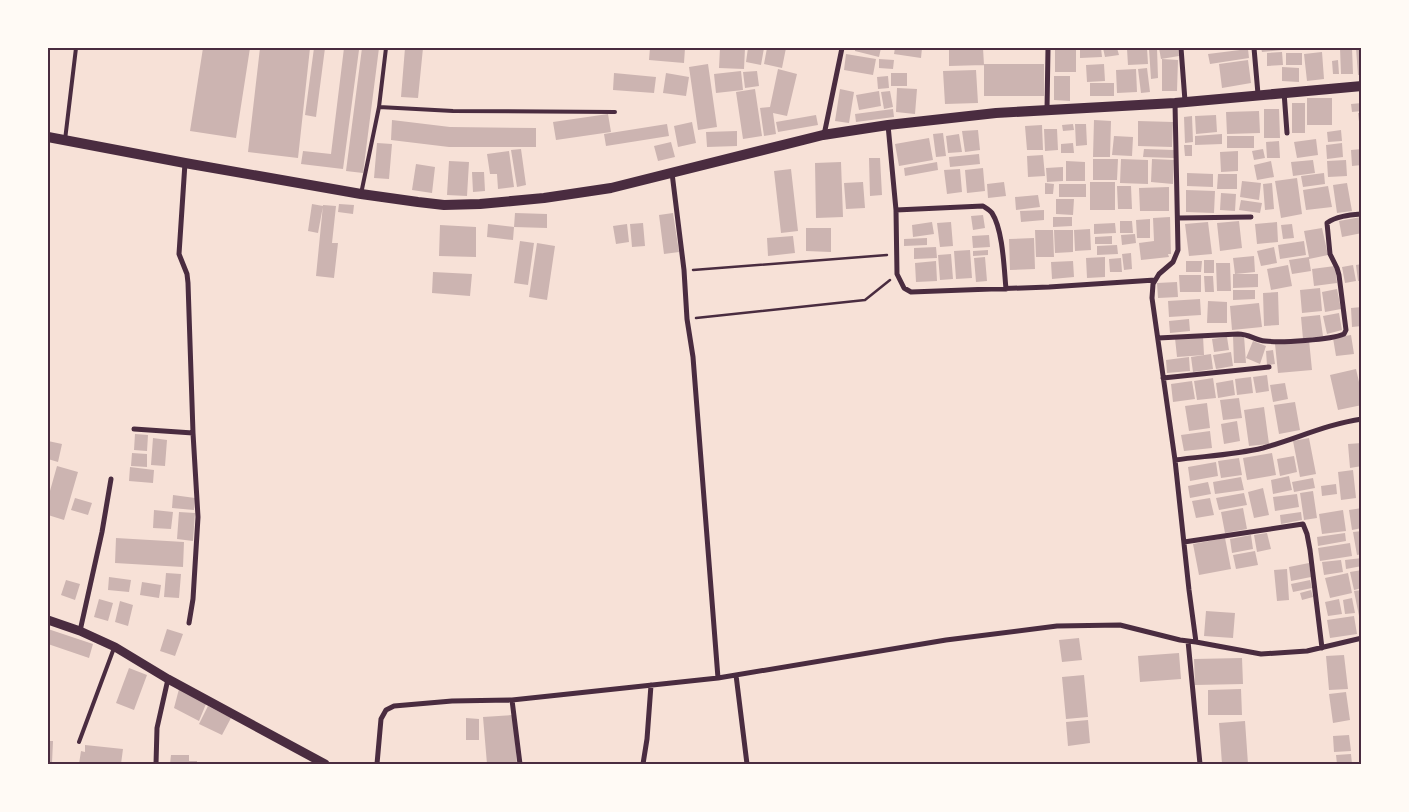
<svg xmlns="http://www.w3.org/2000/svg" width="1409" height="812" font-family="Lato,sans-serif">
<rect width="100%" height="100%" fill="#f7e1d7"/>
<!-- building -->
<path fill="#ccb4b1" d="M 203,48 L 250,48 L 236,138 L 190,131 Z
M 260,48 L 310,48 L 298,158 L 248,152 Z
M 314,48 L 325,48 L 316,117 L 305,115 Z
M 344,48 L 351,48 L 351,49 L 359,50 L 343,169 L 301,164 L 303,151 L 331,154 Z
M 362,48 L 379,48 L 363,173 L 346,171 Z
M 405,48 L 423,48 L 418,98 L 401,97 Z
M 650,48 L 685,48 L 684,63 L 649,60 Z
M 720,48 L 745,48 L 744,69 L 719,68 Z
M 748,48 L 764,48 L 761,65 L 746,62 Z
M 767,48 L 786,48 L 782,68 L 764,64 Z
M 855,48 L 881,48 L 879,57 L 855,51 Z
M 895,48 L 922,48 L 921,58 L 894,54 Z
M 949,48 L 983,48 L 984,65 L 949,66 Z
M 1055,48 L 1076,48 L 1076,72 L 1055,72 Z
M 1080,48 L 1101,48 L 1102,57 L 1080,58 Z
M 1103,48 L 1117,48 L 1119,55 L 1105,57 Z
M 1147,48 L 1148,64 L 1128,65 L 1127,49 Z
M 1157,48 L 1158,78 L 1151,79 L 1149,49 Z
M 1159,48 L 1178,48 L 1179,56 L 1161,59 Z
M 1261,48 L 1292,48 L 1292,49 L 1262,52 Z
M 1340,48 L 1352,48 L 1353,74 L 1341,74 Z
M 1356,48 L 1362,48 L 1362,75 L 1358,75 Z
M 1248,49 L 1249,58 L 1210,64 L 1208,54 Z
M 1282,52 L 1283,65 L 1267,66 L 1267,53 Z
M 1322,52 L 1324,79 L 1307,81 L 1304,54 Z
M 1286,53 L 1302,53 L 1302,65 L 1286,65 Z
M 846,54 L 876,59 L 873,75 L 844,70 Z
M 879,59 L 894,60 L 893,69 L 879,68 Z
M 1162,59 L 1178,60 L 1177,91 L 1162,91 Z
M 1248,60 L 1251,83 L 1222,88 L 1219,64 Z
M 1338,60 L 1339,74 L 1333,74 L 1332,61 Z
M 708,64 L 717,127 L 698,130 L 689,67 Z
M 984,64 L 1044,64 L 1044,96 L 984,96 Z
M 1104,64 L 1105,81 L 1087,82 L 1086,65 Z
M 1282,67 L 1299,68 L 1299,82 L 1282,81 Z
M 1147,68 L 1150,92 L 1141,93 L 1138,69 Z
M 778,69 L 797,74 L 787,116 L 773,113 L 776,134 L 764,136 L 760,108 L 770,107 Z
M 1136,69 L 1137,92 L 1117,93 L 1116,70 Z
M 976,70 L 978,103 L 945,104 L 943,71 Z
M 741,71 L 743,90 L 716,93 L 714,74 Z
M 757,71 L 759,86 L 745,88 L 743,72 Z
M 614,73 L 656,77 L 654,93 L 613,90 Z
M 666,73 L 689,77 L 686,96 L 663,93 Z
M 891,73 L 907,73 L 907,86 L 891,86 Z
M 888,76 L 889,88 L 878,89 L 877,77 Z
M 1054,76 L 1070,76 L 1070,101 L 1054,100 Z
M 1090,83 L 1114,83 L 1114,96 L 1090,96 Z
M 897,88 L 917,89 L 915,114 L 896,112 Z
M 755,89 L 762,136 L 743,139 L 736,92 Z
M 840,89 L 854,92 L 849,123 L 835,121 Z
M 879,91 L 881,106 L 859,110 L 856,95 Z
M 890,91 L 893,107 L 884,109 L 881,92 Z
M 1307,98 L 1332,98 L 1332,125 L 1307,125 Z
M 1292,103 L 1305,103 L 1305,133 L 1292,133 Z
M 1362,103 L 1362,111 L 1352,112 L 1351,104 Z
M 893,109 L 894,117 L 856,122 L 855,114 Z
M 1264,109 L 1279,109 L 1280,138 L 1264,138 Z
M 1259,111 L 1260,133 L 1227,134 L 1226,112 Z
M 1358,113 L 1362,113 L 1362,130 L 1360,130 Z
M 608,114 L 611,132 L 556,140 L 553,122 Z
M 816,115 L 818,125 L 778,132 L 776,122 Z
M 1216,115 L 1217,132 L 1196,134 L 1195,116 Z
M 1192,116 L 1193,142 L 1185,143 L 1184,117 Z
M 392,120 L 450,127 L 536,128 L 536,147 L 449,147 L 391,140 Z
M 1094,120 L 1111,121 L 1110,157 L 1093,157 Z
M 1138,121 L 1173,122 L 1172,147 L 1138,146 Z
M 692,122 L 696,143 L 678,147 L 674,126 Z
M 667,124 L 669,136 L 606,146 L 604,134 Z
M 1073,124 L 1074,130 L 1063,131 L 1062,125 Z
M 1075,124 L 1086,124 L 1087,145 L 1076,146 Z
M 1042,125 L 1043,150 L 1027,150 L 1025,126 Z
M 1044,129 L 1057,129 L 1058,150 L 1045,151 Z
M 978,130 L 980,150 L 965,152 L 962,131 Z
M 1341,130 L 1342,141 L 1328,142 L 1327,132 Z
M 737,131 L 737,146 L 707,147 L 706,132 Z
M 943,133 L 946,156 L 936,157 L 933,134 Z
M 959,134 L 962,152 L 948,153 L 946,136 Z
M 1222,134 L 1222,144 L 1195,145 L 1195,136 Z
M 1114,136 L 1133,137 L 1132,156 L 1112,155 Z
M 1227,136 L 1254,136 L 1254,148 L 1227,148 Z
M 929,138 L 933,160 L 899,166 L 895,144 Z
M 1316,139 L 1318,155 L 1297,158 L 1294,142 Z
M 1279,141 L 1280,158 L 1267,158 L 1266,142 Z
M 671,142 L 675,157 L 658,161 L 654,146 Z
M 377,143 L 392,144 L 389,179 L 374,178 Z
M 1073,143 L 1074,153 L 1061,153 L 1061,144 Z
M 1342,143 L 1343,157 L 1327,159 L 1326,145 Z
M 1184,145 L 1192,145 L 1192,156 L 1185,156 Z
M 521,149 L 526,185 L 517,187 L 511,150 Z
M 1144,149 L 1174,150 L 1174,158 L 1143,157 Z
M 1263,149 L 1265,158 L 1254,160 L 1252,151 Z
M 1362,149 L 1362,165 L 1352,166 L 1351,150 Z
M 509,151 L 514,187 L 498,189 L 497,174 L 490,174 L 487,154 Z
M 1238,151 L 1238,171 L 1221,172 L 1220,152 Z
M 979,154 L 980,164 L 950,167 L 949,157 Z
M 1043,155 L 1045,176 L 1028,177 L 1027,156 Z
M 869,158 L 880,158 L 882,195 L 870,196 Z
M 1093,159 L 1118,159 L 1117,180 L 1093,180 Z
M 1121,159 L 1148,160 L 1148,184 L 1120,183 Z
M 1152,159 L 1174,160 L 1173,184 L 1151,182 Z
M 1313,160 L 1315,173 L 1293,176 L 1291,162 Z
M 1346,160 L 1347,176 L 1328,177 L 1327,161 Z
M 449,161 L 469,162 L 467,196 L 447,195 Z
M 1066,161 L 1085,162 L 1085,181 L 1066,181 Z
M 1271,161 L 1274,177 L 1257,180 L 1254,165 Z
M 841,162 L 843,217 L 816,218 L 815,163 Z
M 937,162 L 938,170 L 905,176 L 904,168 Z
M 416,164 L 435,167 L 432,193 L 412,190 Z
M 1063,167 L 1063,181 L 1047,182 L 1046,168 Z
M 983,168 L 985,191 L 967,193 L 965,170 Z
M 791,169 L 798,231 L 781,233 L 774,171 Z
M 960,169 L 962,192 L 947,194 L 944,170 Z
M 472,172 L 484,172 L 485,191 L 473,192 Z
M 1187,173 L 1213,174 L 1213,187 L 1187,186 Z
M 1324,173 L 1325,184 L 1303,187 L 1301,176 Z
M 1218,174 L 1237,174 L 1237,189 L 1217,189 Z
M 1297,178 L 1302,214 L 1281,218 L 1275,181 Z
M 1242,181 L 1261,183 L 1259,200 L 1240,197 Z
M 863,182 L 865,208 L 846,209 L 844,183 Z
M 1004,182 L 1006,196 L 988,198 L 987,184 Z
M 1090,182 L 1115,182 L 1115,210 L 1090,210 Z
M 1045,183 L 1054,184 L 1053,194 L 1045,194 Z
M 1272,183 L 1274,209 L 1265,210 L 1263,184 Z
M 1347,183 L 1352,211 L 1337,213 L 1333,185 Z
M 1059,184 L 1086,184 L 1086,197 L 1059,197 Z
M 1117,186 L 1131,186 L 1132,209 L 1118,209 Z
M 1328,186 L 1332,207 L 1306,210 L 1303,190 Z
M 1169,187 L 1169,211 L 1140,211 L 1139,188 Z
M 1186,190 L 1215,191 L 1214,213 L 1186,212 Z
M 1221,193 L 1236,194 L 1235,211 L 1220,210 Z
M 1038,195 L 1040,207 L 1016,210 L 1015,197 Z
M 1056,199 L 1074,199 L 1073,215 L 1056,214 Z
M 1241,200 L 1262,203 L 1260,213 L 1239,210 Z
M 312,204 L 323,206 L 318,233 L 308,231 Z
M 339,204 L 354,205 L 353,214 L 338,212 Z
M 323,205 L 336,206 L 332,243 L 338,243 L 334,278 L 316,276 Z
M 1044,210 L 1044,220 L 1021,222 L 1020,211 Z
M 515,213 L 547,214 L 547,228 L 514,227 Z
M 673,213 L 679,252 L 664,254 L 659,215 Z
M 983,215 L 985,228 L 973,230 L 971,216 Z
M 1053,217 L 1072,217 L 1072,226 L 1053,227 Z
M 1170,217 L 1171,254 L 1168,254 L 1169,257 L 1141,260 L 1139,243 L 1154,241 L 1153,218 Z
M 1361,217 L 1362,233 L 1342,237 L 1339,221 Z
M 1150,219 L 1150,238 L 1137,238 L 1136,220 Z
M 1120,221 L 1132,221 L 1133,233 L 1120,233 Z
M 1239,221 L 1242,248 L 1220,251 L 1217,223 Z
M 932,222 L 934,234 L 913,237 L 912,225 Z
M 951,222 L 953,246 L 940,247 L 937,223 Z
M 1208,222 L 1212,254 L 1189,256 L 1185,224 Z
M 1277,222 L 1278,242 L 1257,244 L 1255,224 Z
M 643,223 L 645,246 L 632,247 L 630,224 Z
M 1115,223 L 1116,233 L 1094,234 L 1094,224 Z
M 488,224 L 514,227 L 513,240 L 487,237 Z
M 627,224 L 629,242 L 616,244 L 613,226 Z
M 1292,224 L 1294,238 L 1283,239 L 1281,225 Z
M 440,225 L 476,227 L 476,257 L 439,256 Z
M 806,228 L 831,228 L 831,252 L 806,251 Z
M 1322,228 L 1328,255 L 1309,259 L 1311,271 L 1292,274 L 1289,260 L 1309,257 L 1304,231 Z
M 1090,229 L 1091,250 L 1075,251 L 1074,230 Z
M 1035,230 L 1053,230 L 1054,257 L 1036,257 Z
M 1054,230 L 1073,230 L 1073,252 L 1055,253 Z
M 1135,234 L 1136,243 L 1122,245 L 1121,235 Z
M 989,235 L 990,247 L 973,248 L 972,236 Z
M 793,236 L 795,253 L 768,256 L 767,238 Z
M 1112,236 L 1112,244 L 1095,244 L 1095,237 Z
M 927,238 L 927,245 L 904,246 L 904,239 Z
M 1034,238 L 1035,269 L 1010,270 L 1009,239 Z
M 520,241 L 534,243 L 528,285 L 514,283 Z
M 1304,241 L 1306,255 L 1280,259 L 1278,245 Z
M 537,243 L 555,246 L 547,300 L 529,297 Z
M 1117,245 L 1118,254 L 1097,255 L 1097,246 Z
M 936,247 L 937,258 L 914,259 L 914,248 Z
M 1274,247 L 1277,263 L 1261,266 L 1257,251 Z
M 970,250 L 972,278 L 956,279 L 954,251 Z
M 988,250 L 988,255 L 973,256 L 973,251 Z
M 1131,253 L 1132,269 L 1124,270 L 1122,254 Z
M 951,254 L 953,279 L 940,280 L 938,255 Z
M 1254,256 L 1255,272 L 1235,274 L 1233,258 Z
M 985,257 L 987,281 L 976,282 L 974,258 Z
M 1105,257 L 1105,277 L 1087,278 L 1086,258 Z
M 1121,258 L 1122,272 L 1110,272 L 1109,259 Z
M 1204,260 L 1214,260 L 1214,273 L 1204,273 Z
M 936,261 L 937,281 L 916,282 L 915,263 Z
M 1073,261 L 1074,277 L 1052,279 L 1051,262 Z
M 1186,261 L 1202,261 L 1201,272 L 1186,272 Z
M 1216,263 L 1230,263 L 1231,291 L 1217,291 Z
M 1362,264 L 1362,281 L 1358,281 L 1356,265 Z
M 1288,265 L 1292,286 L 1271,290 L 1267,269 Z
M 1353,265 L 1356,281 L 1345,283 L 1342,267 Z
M 1335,266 L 1337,283 L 1314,286 L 1312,269 Z
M 433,272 L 472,274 L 470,296 L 432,293 Z
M 1233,274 L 1258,274 L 1258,287 L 1233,288 Z
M 1179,275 L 1201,275 L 1201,292 L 1180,292 Z
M 1204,276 L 1213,276 L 1214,292 L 1205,292 Z
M 1177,282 L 1178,297 L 1158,298 L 1157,283 Z
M 1320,288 L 1322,311 L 1302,313 L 1300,290 Z
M 1337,289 L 1341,309 L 1325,312 L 1322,292 Z
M 1233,290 L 1255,290 L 1255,299 L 1233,300 Z
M 1278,292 L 1279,325 L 1264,326 L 1263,293 Z
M 1200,299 L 1201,315 L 1169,317 L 1168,301 Z
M 1208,301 L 1227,302 L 1227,323 L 1207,323 Z
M 1259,303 L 1262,327 L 1232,330 L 1230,306 Z
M 1362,307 L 1362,326 L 1352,327 L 1351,308 Z
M 1339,313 L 1342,330 L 1327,334 L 1323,316 Z
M 1320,315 L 1323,336 L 1303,339 L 1301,317 Z
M 1189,319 L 1190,331 L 1170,333 L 1169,321 Z
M 1351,335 L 1354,354 L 1336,356 L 1333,338 Z
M 1203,336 L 1204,355 L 1177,357 L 1175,338 Z
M 1233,336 L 1244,336 L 1246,363 L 1234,363 Z
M 1227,337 L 1229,350 L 1214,352 L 1212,339 Z
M 1309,340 L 1312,370 L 1278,373 L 1275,344 Z
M 1253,341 L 1266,346 L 1260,364 L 1246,358 Z
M 1273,350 L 1275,364 L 1267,365 L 1266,351 Z
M 1231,352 L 1233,366 L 1216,369 L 1213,355 Z
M 1211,354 L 1213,369 L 1193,372 L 1191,357 Z
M 1189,357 L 1190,371 L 1167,373 L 1166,360 Z
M 1356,369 L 1362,395 L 1362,405 L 1338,410 L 1330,375 Z
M 1267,375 L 1269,391 L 1256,393 L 1253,377 Z
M 1251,377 L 1253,393 L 1237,395 L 1235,379 Z
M 1213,378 L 1216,398 L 1197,400 L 1194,381 Z
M 1233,380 L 1235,395 L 1218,398 L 1216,383 Z
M 1192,381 L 1195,399 L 1173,402 L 1171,384 Z
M 1285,383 L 1288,399 L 1273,402 L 1270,385 Z
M 1239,398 L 1242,418 L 1223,420 L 1220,400 Z
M 1295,402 L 1300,430 L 1279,434 L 1274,405 Z
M 1207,403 L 1210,428 L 1189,431 L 1185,406 Z
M 1264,407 L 1269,444 L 1249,446 L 1244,410 Z
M 1237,421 L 1240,441 L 1224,444 L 1221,424 Z
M 1210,431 L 1212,448 L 1184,451 L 1181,435 Z
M 135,434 L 148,435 L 147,451 L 134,450 Z
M 153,438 L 167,440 L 165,466 L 151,465 Z
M 1309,438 L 1316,474 L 1300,477 L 1293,441 Z
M 48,441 L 62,444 L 58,462 L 48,459 Z
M 1362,443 L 1362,466 L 1350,468 L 1348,444 Z
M 132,453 L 147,454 L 147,467 L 131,466 Z
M 1272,453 L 1276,475 L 1247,480 L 1243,458 Z
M 1294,456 L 1297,472 L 1280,476 L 1277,459 Z
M 1239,458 L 1242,475 L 1221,478 L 1218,461 Z
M 1216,462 L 1218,476 L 1190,481 L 1188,467 Z
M 57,466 L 78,472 L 64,520 L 48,515 L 48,498 Z
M 130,467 L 154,470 L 153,483 L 129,481 Z
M 1353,470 L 1356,498 L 1341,500 L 1338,472 Z
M 1289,476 L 1292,490 L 1273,494 L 1271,480 Z
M 1241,477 L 1244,490 L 1215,494 L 1213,482 Z
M 1313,478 L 1315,488 L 1294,492 L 1292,482 Z
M 1208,482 L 1211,494 L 1190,498 L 1188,486 Z
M 1336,484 L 1337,494 L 1322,496 L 1321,486 Z
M 1263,488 L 1269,515 L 1254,518 L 1248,492 Z
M 1313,491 L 1317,518 L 1304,520 L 1300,493 Z
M 1244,493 L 1247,505 L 1219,510 L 1216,498 Z
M 1297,494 L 1299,507 L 1275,511 L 1273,497 Z
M 173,495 L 195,498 L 194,510 L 172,508 Z
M 75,498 L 92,503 L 88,515 L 71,510 Z
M 1210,498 L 1214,515 L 1196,518 L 1192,501 Z
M 1243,508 L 1247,529 L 1225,533 L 1221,512 Z
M 1362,508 L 1362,528 L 1352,530 L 1349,510 Z
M 154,510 L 173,512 L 171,529 L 153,528 Z
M 1343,510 L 1346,531 L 1322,534 L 1319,514 Z
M 179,512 L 195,513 L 193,541 L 177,539 Z
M 1301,512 L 1302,520 L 1281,524 L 1280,515 Z
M 1362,531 L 1362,554 L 1357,555 L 1353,532 Z
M 1267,533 L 1271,549 L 1257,552 L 1254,535 Z
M 1345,533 L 1346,541 L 1318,546 L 1317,537 Z
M 1251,535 L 1253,549 L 1232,553 L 1230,539 Z
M 116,538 L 184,542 L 183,567 L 115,563 Z
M 1225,538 L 1231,569 L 1199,575 L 1193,544 Z
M 1350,543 L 1352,556 L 1320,561 L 1318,548 Z
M 1255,551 L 1258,565 L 1236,569 L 1233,555 Z
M 1362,558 L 1362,566 L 1346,569 L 1345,560 Z
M 1341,560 L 1343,572 L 1324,575 L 1322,562 Z
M 1309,563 L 1311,577 L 1291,581 L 1289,567 Z
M 1287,569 L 1289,600 L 1277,601 L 1274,570 Z
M 1362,570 L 1362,588 L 1354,590 L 1350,572 Z
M 166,573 L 181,574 L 179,598 L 164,597 Z
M 1348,573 L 1352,593 L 1330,598 L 1325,578 Z
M 109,577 L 131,580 L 129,592 L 108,590 Z
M 66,580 L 80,584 L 75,600 L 61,595 Z
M 1310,580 L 1312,588 L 1293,592 L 1291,584 Z
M 142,582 L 161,585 L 159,598 L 140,595 Z
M 1311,590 L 1313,597 L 1302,600 L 1300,593 Z
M 1362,590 L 1362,615 L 1359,616 L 1354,591 Z
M 1352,598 L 1355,613 L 1345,614 L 1343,600 Z
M 99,599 L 113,603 L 108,621 L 94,617 Z
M 1339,599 L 1342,614 L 1328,616 L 1325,602 Z
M 120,601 L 133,605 L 128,626 L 115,622 Z
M 1206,611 L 1235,613 L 1233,638 L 1204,636 Z
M 1354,616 L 1357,634 L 1330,638 L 1327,620 Z
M 48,629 L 93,644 L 89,658 L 48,644 Z
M 167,629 L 183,634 L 175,656 L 160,651 Z
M 1079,638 L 1082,660 L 1062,662 L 1059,640 Z
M 1179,653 L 1181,679 L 1140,682 L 1138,656 Z
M 1344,655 L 1348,689 L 1329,690 L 1326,656 Z
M 1242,658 L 1243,684 L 1195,685 L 1194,659 Z
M 129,668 L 147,675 L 134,710 L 116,703 Z
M 1084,675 L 1088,717 L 1066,719 L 1062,677 Z
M 179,689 L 206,704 L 199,721 L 174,708 Z
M 1241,689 L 1242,715 L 1208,715 L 1208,690 Z
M 1346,692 L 1350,720 L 1333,723 L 1329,694 Z
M 208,706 L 231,718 L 222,735 L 199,724 Z
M 513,715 L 517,764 L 487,764 L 483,717 Z
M 466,718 L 479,719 L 479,740 L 466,740 Z
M 1088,720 L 1090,743 L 1068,746 L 1066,722 Z
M 1245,721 L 1248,764 L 1222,764 L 1219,723 Z
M 1349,735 L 1351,751 L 1334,752 L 1333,736 Z
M 48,741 L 53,741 L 52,763 L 48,762 Z
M 85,745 L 123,749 L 121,764 L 79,764 L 81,751 L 85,752 Z
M 1351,754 L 1352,764 L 1337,764 L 1336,755 Z
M 171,755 L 189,755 L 189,761 L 197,761 L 197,764 L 170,764 Z"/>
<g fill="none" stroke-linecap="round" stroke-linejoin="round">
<!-- path -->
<path stroke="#4a2c40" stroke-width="2.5" d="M 693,270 L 887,255
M 696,318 L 865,300 L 890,280"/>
<!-- service -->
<path stroke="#4a2c40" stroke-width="4" d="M 379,107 L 453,111 L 615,112
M 65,140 L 76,48
M 361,194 L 379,107 L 386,48
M 79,742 L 114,648"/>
<!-- minor -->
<path stroke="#4a2c40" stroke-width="5" d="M 1181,48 L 1185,101
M 1254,48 L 1258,94
M 1284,92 L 1287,133
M 1175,103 L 1178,250 L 1173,262 L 1159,274 L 1153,284 L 1152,298 L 1175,460 L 1189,590 L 1196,642
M 1047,110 L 1048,48
M 888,125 L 896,210 L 897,274 L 904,288 L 911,292 L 1049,287 L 1155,280
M 824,135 L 842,48
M 185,163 L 179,254 L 187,274 L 188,283 L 193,433 L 198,517 L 193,599 L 189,623
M 672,173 L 684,270 L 687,319 L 693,357 L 718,678
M 896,210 L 983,206 C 986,208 990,210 992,213 C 1003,230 1004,268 1006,289
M 1178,218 L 1251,217
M 1158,338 L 1238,334 C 1249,334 1255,340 1265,341 C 1280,343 1331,340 1344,334 L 1346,330 L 1339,275 L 1337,268 L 1330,254 L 1327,223 C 1336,216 1350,215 1362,214
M 1163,378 L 1269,367
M 134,429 L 193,433
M 1175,460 C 1204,456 1234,455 1263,448 C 1296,439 1327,424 1362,419
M 1184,542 L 1303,524 L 1307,534 L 1310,550 L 1322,648
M 80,631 L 102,532 L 111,479
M 1188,641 L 1200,764
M 736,675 L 747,764
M 512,700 L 520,764
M 156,764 L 157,728 L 168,679
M 377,764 L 381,719 L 386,710 L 394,706 L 452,701 L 512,700 L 718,678 L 946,640 L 1057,626 L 1120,625 L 1180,640 L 1196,642 L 1261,654 L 1307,651 L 1362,638
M 643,764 L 647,739 L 651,685"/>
<!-- tertiary -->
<path stroke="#4a2c40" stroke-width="9" d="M 48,620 L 80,631 L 115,647 L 168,679 L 325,764"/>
<!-- secondary -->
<path stroke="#4a2c40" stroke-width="10" d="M 48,137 L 185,163 L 361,194 L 418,202 L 444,205 L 480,204 L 544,198 L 611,188 L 823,135 L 888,125 L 996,113 L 1175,103 L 1362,86"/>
</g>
<!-- border -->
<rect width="1409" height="812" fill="none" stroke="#fffaf5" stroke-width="98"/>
<rect x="49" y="49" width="1311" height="714" fill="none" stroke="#4a2c40" stroke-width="2"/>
</svg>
